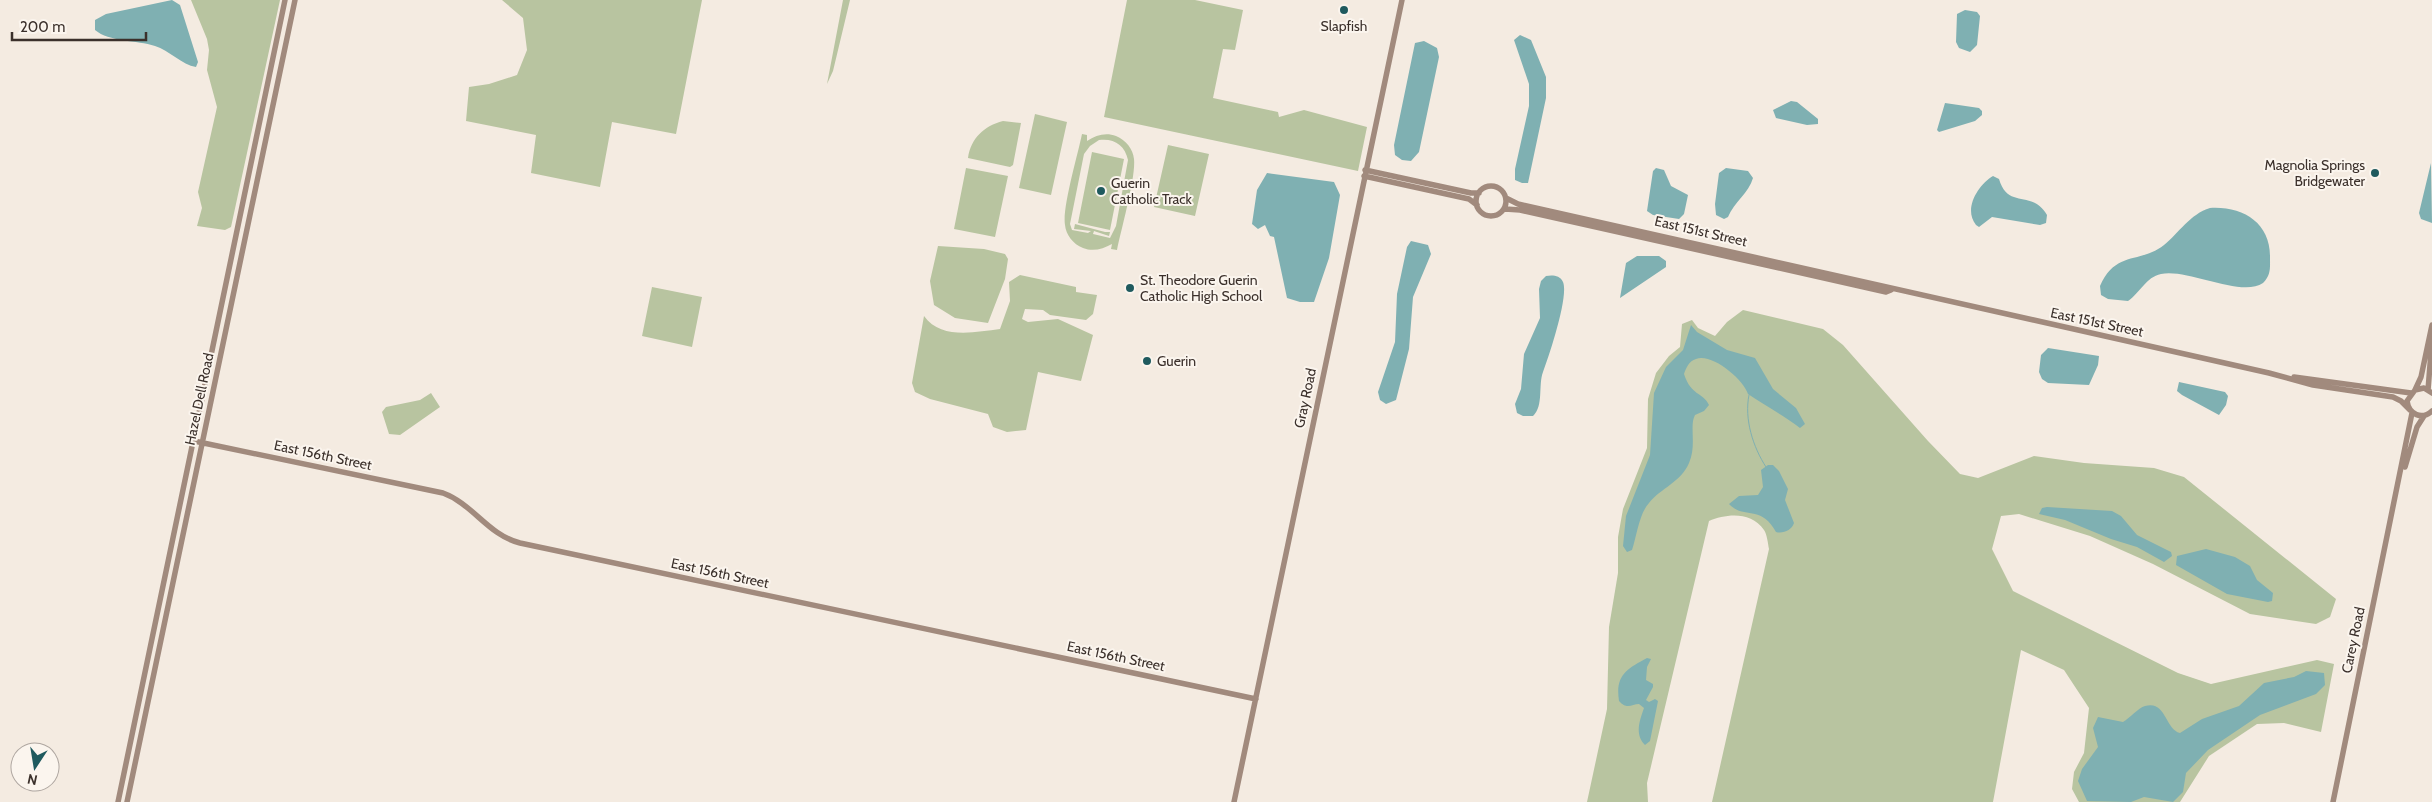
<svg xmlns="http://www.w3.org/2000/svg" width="2432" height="802" font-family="Cabin,sans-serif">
<rect width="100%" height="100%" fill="#f4ebe1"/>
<!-- green -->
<path fill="#b8c4a0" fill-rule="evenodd" d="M 191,0 L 280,0 L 231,227 L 225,230 L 197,226 L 202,208 L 198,192 L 217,107 L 207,70 L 209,50 L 207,39 Z
M 502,0 L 702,0 L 676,134 L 612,122 L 600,187 L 531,173 L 536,135 L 466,121 L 469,87 L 489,84 L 517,75 L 527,50 L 523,18 Z
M 843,0 L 850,0 L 833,71 L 827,84 Z
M 1127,0 L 1195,0 L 1243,10 L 1235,50 L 1223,49 L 1213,98 L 1278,112 L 1279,117 L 1304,110 L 1367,127 L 1358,171 L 1104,117 Z
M 1035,114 L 1067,122 L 1051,195 L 1019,188 Z
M 1003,121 L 1021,123 L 1013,165 L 1010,167 L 968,158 C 971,138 984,126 1003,121 Z
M 1082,134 L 1087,135 L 1087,141 C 1096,135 1106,132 1116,136 C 1126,140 1133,149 1134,159 C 1136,177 1121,230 1117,250 L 1111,249 L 1112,244 C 1103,249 1093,252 1083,248 C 1073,244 1066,235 1065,225 C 1062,208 1078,154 1082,134 ZM 1099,140 C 1114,138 1125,145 1128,160 L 1116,226 L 1110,238 L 1093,234 L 1094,231 L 1109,236 L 1110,232 L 1105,232 L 1075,224 L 1074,229 L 1091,231 L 1088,233 L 1072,230 L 1070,224 L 1084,154 L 1090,146 Z
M 1168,145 L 1209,154 L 1195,216 L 1154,207 Z
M 1092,152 L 1124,159 L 1110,230 L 1078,223 Z
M 966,168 L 1008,176 L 995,237 L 954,229 Z
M 938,246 L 984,249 L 1005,254 L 1008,259 L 1005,279 L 988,323 L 955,318 L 934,305 L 930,281 Z
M 1020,275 L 1076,287 L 1076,292 L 1097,295 L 1093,314 L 1086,320 L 1050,315 L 1043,310 L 1025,309 L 1022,319 L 1028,322 L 1058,319 L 1093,335 L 1081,381 L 1038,372 L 1026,430 L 1007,432 L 993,427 L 988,414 L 930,399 L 915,392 L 912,383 L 924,316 C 941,340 975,332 1000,329 L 1010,301 L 1009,282 Z
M 652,287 L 702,297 L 692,347 L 642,336 Z
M 1743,310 L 1823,329 L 1843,345 L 1928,441 L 1960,474 L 1978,478 L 2034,456 L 2084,463 L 2154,468 L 2184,477 L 2336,599 L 2330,617 L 2316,624 L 2250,614 L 2153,564 L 2090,536 L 2019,514 L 2001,516 L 1992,549 L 2013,591 L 2178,673 L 2211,684 L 2317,660 L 2334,664 L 2321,732 L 2284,723 L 2257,724 L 2209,756 L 2180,802 L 2079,802 L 2072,789 L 2074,772 L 2084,753 L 2089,708 L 2064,670 L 2021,650 L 1993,802 L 1712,802 L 1769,549 C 1768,544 1767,534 1764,530 C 1751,511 1726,514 1709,521 L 1647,783 L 1648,802 L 1587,802 L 1607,709 L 1609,627 L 1618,573 L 1618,537 L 1623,509 L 1647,448 L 1648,399 L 1656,373 L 1669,356 L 1680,347 L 1682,324 L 1692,320 L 1698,328 L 1715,336 L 1727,322 Z
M 431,393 L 440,407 L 400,435 L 389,434 L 382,412 L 386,407 L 420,400 Z"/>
<!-- water -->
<path fill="#7fb0b2" d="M 172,0 L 180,5 L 198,62 L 196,67 C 182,65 169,50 155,46 C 137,40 109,42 95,30 L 95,20 L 106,14 Z
M 1965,10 L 1977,12 L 1980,16 L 1977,45 L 1970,52 L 1959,48 L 1956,42 L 1957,14 Z
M 1520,35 L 1531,40 L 1546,77 L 1546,98 L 1528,183 L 1522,183 L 1515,180 L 1515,169 L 1529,106 L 1529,84 L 1514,40 Z
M 1424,41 L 1437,48 L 1439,57 L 1419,152 L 1411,161 L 1402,160 L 1395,155 L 1394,145 L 1415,43 Z
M 1791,101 L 1797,102 L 1818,119 L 1818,124 L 1807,125 L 1776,118 L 1773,110 Z
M 1945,103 L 1979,108 L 1982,111 L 1982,115 L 1975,121 L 1939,132 L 1937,130 Z
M 2431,163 L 2432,223 L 2421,219 L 2419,213 Z
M 1656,168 L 1664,170 L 1671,186 L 1688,195 L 1684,214 L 1679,219 L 1653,215 L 1647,211 L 1653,171 Z
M 1726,168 L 1748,171 L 1753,178 C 1749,193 1734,202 1728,217 L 1724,219 L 1716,215 L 1715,204 L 1719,173 Z
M 1267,173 L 1334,182 L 1340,195 L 1329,258 L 1314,302 L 1300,302 L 1287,298 L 1274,237 L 1270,236 L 1265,225 L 1258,229 L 1252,224 L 1257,190 Z
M 1993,176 L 1999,179 C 2008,210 2032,189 2047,215 L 2046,223 L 2040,225 L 1992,217 L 1979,227 L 1976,225 C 1963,209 1978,185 1993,176 Z
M 2210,208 C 2243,206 2271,223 2270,258 C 2270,268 2271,275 2263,283 C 2241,298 2187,268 2161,274 C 2146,277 2140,293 2128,301 L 2108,299 L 2101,295 L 2100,286 C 2116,250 2140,264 2164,245 C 2179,233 2190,214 2210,208 Z
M 1411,241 L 1428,245 L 1431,254 L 1413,297 L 1409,349 L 1396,400 L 1386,404 L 1380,400 L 1378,392 L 1395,342 L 1397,294 L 1407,247 Z
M 1637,256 L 1659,256 L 1666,261 L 1666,267 L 1620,298 L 1626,263 Z
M 1546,276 C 1552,275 1560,275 1563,282 C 1569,296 1549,356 1543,372 C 1538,385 1544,406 1533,416 L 1523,416 L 1517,413 L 1515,404 L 1521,389 L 1524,354 L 1540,318 L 1539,289 L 1541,281 Z
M 1691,325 L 1697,332 L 1727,350 L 1755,358 L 1773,389 L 1796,408 L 1805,424 L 1800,428 C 1783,415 1764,405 1748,394 C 1743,379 1712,353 1696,359 C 1689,361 1686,368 1684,374 C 1691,396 1703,392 1709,405 L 1704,411 L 1695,415 C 1689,426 1697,445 1689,463 C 1681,482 1661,488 1649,503 C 1639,514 1637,535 1632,550 L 1627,552 L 1623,546 L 1626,516 L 1650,455 L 1654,393 L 1666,367 L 1683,350 Z
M 2048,348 L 2099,356 L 2098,365 L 2089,385 L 2048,383 L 2042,379 L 2039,372 L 2041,355 Z
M 2179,382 L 2225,392 L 2228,396 L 2226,405 L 2219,415 L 2182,395 L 2177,391 Z
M 1768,465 L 1773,465 L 1779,471 L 1788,489 L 1785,500 L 1794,523 C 1792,530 1783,534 1776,532 C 1761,504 1744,520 1729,504 L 1739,496 L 1758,495 L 1763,487 L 1761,470 Z
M 2047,507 L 2112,511 L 2121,516 L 2137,535 L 2171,552 L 2172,556 L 2164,562 L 2137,547 L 2111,539 L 2065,520 L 2039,514 L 2042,508 Z
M 2206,549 L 2235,557 L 2250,566 L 2257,580 L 2273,593 L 2272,601 L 2268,602 L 2227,594 L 2176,565 L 2177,556 Z
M 1647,658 L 1651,659 L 1647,667 L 1646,680 L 1653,684 L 1653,687 L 1646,700 L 1649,702 L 1655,699 L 1658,701 L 1650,741 L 1645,745 C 1634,734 1640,720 1644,708 L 1639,704 C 1632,704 1627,710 1619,701 C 1615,675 1627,669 1647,658 Z
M 2306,671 L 2324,673 L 2325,685 L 2316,694 L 2260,715 L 2208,750 L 2186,773 L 2183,792 L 2173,802 L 2144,797 L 2131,802 L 2087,801 L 2078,781 L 2082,769 L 2098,747 L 2093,728 L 2098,717 L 2123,722 C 2130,718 2138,708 2145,706 C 2166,700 2165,729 2180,733 L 2202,719 L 2239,706 L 2264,683 L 2294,677 Z"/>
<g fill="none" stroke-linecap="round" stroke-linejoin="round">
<!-- stream -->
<path stroke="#7fb0b2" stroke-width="1" d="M 1749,395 C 1744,419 1753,447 1766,467"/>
<!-- secondary -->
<path stroke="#a18a7d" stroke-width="5.5" d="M 1365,170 L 1471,193 L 1479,193
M 1364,176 L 1469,199 L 1477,205
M1476 201a15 15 0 1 1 30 0a15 15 0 1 1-30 0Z
M 1506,198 L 1518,204 L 2269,373 L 2313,385 L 2393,397 L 2401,401 L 2410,410
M 1505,209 L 1520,210 L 1886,292 L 1891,290
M 2294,377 L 2411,393
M 2415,390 L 2421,377 L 2432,325
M 2428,390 L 2432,340
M 2432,393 L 2424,388 L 2415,390 L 2407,401 C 2409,415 2422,420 2432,411
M 194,441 L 443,493 C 473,504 488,535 520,543 L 1256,699
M 2405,467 L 2417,427 L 2424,416
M 118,802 L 285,0
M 127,802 L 295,0
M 1234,802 L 1402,0
M 2333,802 L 2412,413"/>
</g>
<!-- markers -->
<g fill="#1f5a5e" stroke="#fbf5ee" stroke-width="2">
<circle cx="1344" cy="10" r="5"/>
<circle cx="2375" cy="173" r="5"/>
<circle cx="1101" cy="191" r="5"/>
<circle cx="1130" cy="288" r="5"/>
<circle cx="1147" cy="361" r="5"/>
</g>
<g text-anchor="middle" stroke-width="4" stroke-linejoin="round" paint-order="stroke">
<!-- poi labels -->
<g font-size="14" fill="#3b302b" stroke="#fbf5ee" text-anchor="start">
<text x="1344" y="31" text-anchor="middle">Slapfish</text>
<text x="2365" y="170" text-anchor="end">Magnolia Springs<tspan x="2365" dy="16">Bridgewater</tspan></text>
<text x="1111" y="188">Guerin<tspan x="1111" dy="16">Catholic Track</tspan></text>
<text x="1140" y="285">St. Theodore Guerin<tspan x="1140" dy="16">Catholic High School</tspan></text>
<text x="1157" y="366">Guerin</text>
</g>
<!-- street labels -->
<g font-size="14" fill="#3b302b" stroke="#fbf5ee">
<text transform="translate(1701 231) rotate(13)" y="5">East 151st Street</text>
<text transform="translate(2097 322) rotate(12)" y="5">East 151st Street</text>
<text transform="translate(1305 398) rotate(-78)" y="5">Gray Road</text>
<text transform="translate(199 399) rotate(-78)" y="5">Hazel Dell Road</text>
<text transform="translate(323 455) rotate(12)" y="5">East 156th Street</text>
<text transform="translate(720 573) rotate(12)" y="5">East 156th Street</text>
<text transform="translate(2353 640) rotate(-78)" y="5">Carey Road</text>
<text transform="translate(1116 656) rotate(12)" y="5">East 156th Street</text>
</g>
</g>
<!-- north arrow -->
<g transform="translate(35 767) rotate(192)"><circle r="24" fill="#fbf5ee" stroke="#aea6a0"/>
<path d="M0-4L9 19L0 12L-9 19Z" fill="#1f5a5e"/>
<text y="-8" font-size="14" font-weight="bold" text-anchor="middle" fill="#3b302b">N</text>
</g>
<!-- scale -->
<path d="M12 32v8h134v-8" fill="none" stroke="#3b302b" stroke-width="2.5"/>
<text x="20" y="32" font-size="15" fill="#3b302b" stroke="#fbf5ee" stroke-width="4" paint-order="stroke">200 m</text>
</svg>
